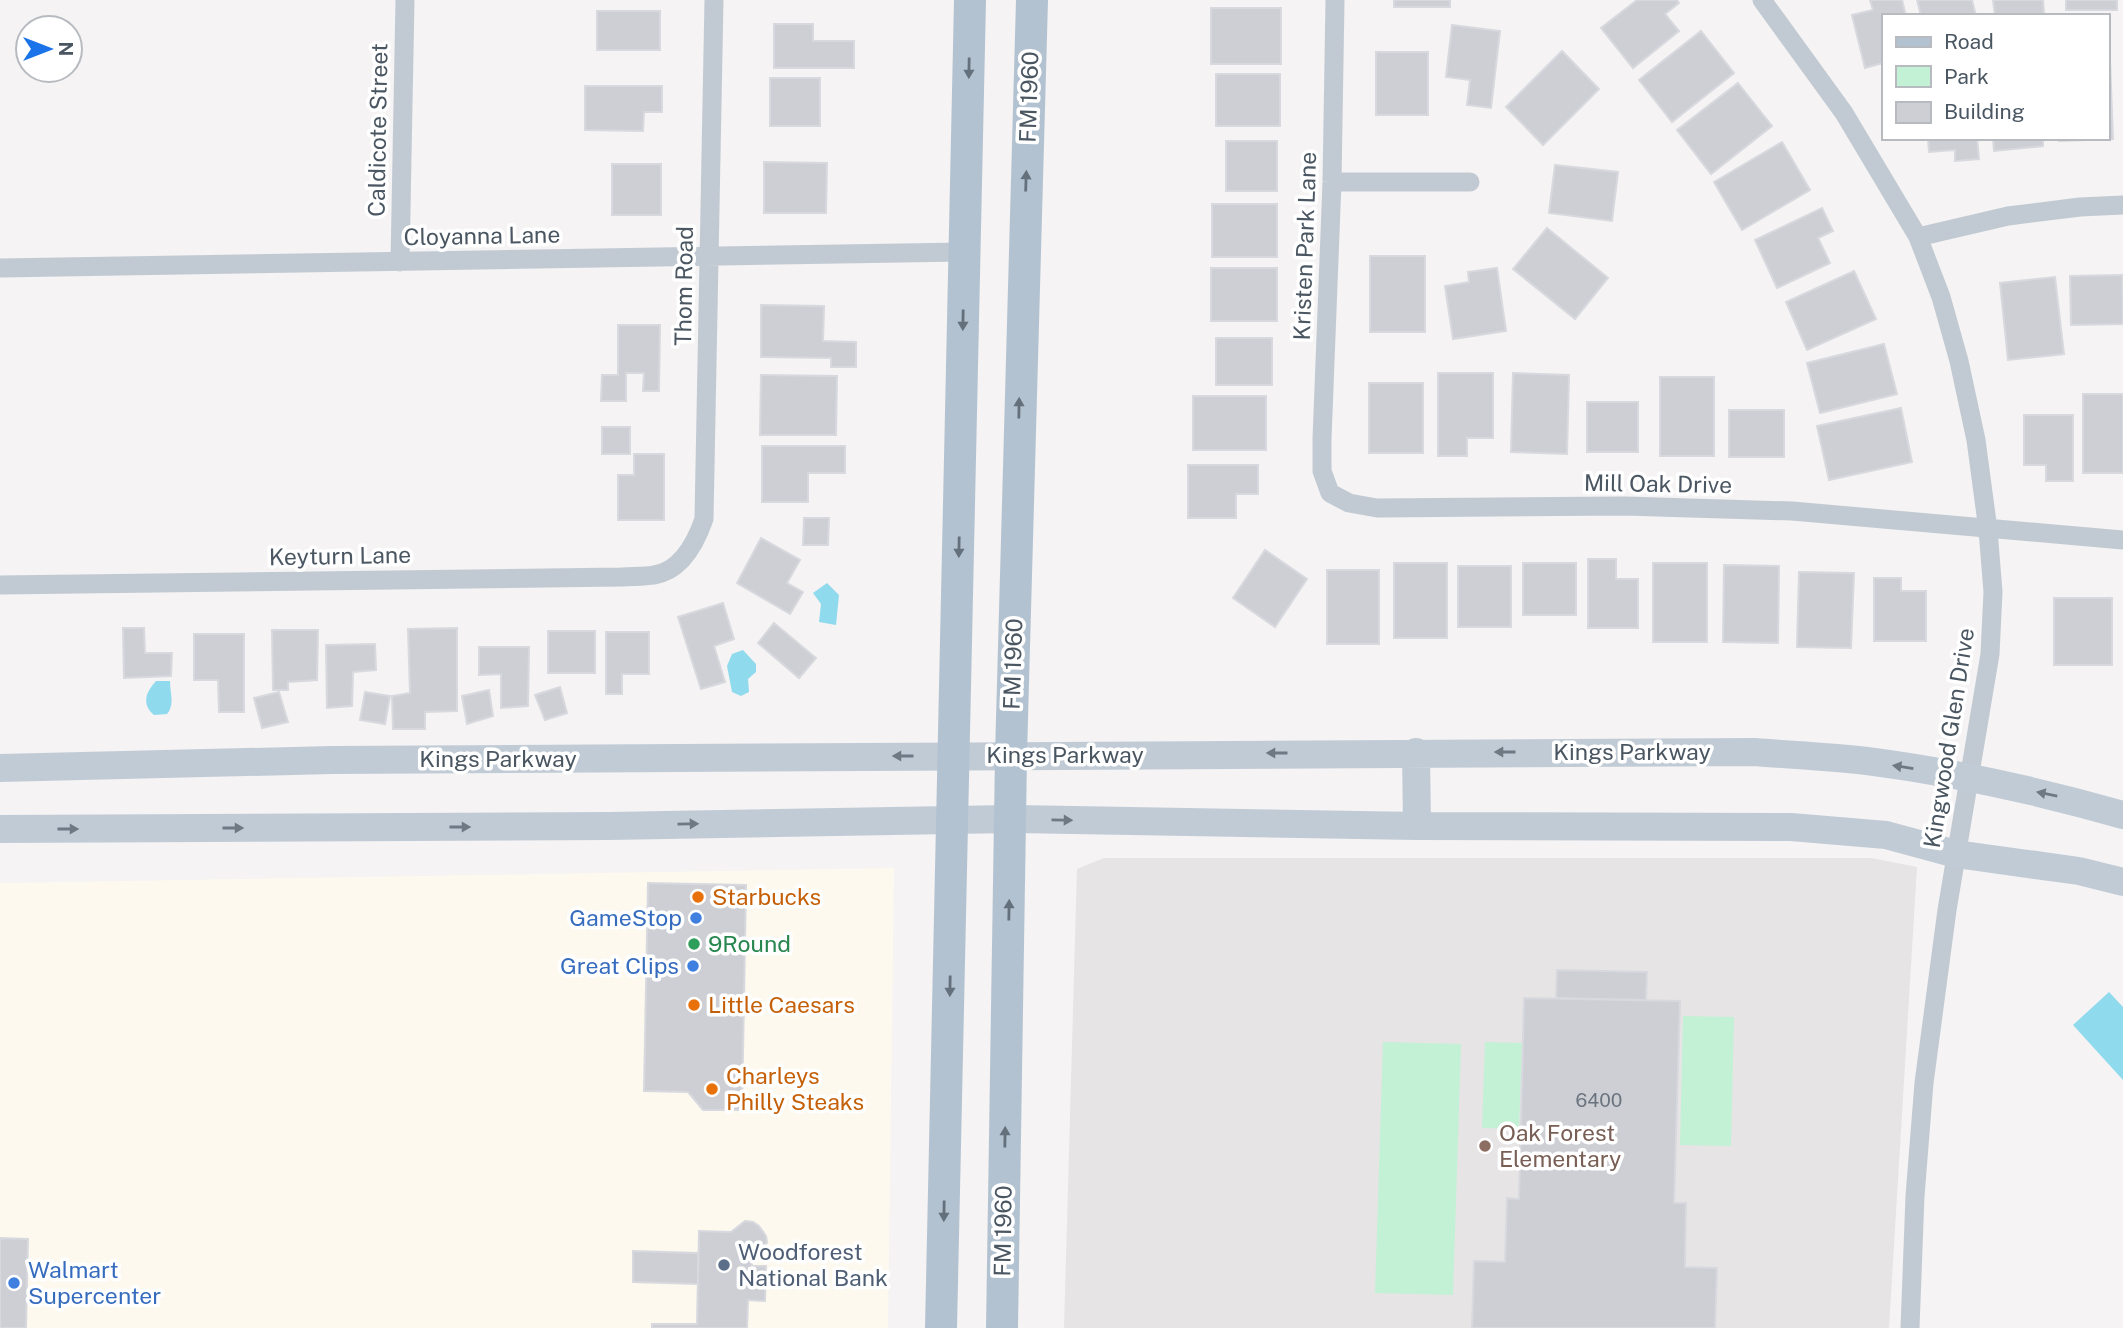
<svg xmlns="http://www.w3.org/2000/svg" width="2123" height="1328" font-family="'Public Sans',sans-serif">
<rect width="100%" height="100%" fill="#f5f3f3"/>
<!-- commercial -->
<path fill="#fdf9ef" d="M 894,868 L 888,1328 L 0,1328 L 0,883 Z"/>
<!-- education -->
<path fill="#e6e4e5" d="M 1104,858 L 1871,858 L 1917,867 L 1889,1328 L 1064,1328 L 1077,869 Z"/>
<!-- green -->
<path fill="#c3f1d5" d="M 1683,1016 L 1734,1017 L 1731,1146 L 1680,1145 Z
M 1383,1042 L 1461,1044 L 1453,1295 L 1375,1293 Z
M 1485,1042 L 1522,1043 L 1519,1129 L 1482,1128 Z"/>
<!-- water -->
<path fill="#90daee" d="M 827,583 L 839,595 L 836,625 L 819,622 L 821,604 L 813,593 Z
M 743,650 L 756,664 L 756,672 L 748,679 L 749,692 L 741,696 L 732,692 L 727,666 L 732,654 Z
M 156,681 L 170,681 C 170,693 175,705 167,714 L 154,715 C 141,704 146,692 156,681 Z
M 2109,992 L 2123,1007 L 2123,1080 L 2073,1025 Z"/>
<!-- building -->
<path fill="#cdcfd5" stroke="#d7d9de" stroke-width="2" d="M 1394,0 L 1450,0 L 1450,7 L 1394,7 Z
M 1637,0 L 1677,0 L 1679,3 L 1665,14 L 1679,31 L 1633,68 L 1601,28 Z
M 1870,0 L 1902,0 L 1906,16 L 1883,16 L 1883,63 L 1865,68 L 1852,15 L 1873,10 Z
M 1917,0 L 1972,0 L 1976,16 L 1921,16 Z
M 1993,0 L 2043,0 L 2044,14 L 1995,16 Z
M 2066,0 L 2117,0 L 2117,10 L 2066,10 Z
M 1211,8 L 1281,8 L 1281,64 L 1211,64 Z
M 597,11 L 660,11 L 660,50 L 597,50 Z
M 774,24 L 813,24 L 813,41 L 854,41 L 854,68 L 774,68 Z
M 1452,25 L 1500,31 L 1491,108 L 1467,105 L 1470,80 L 1446,77 Z
M 1701,31 L 1734,73 L 1672,122 L 1639,80 Z
M 1562,51 L 1599,89 L 1543,145 L 1506,107 Z
M 1376,52 L 1428,52 L 1428,115 L 1376,115 Z
M 2107,60 L 2110,60 L 2113,139 L 2059,141 L 2059,138 L 2107,138 Z
M 1216,74 L 1280,74 L 1280,126 L 1216,126 Z
M 770,78 L 820,78 L 820,126 L 770,126 Z
M 1738,83 L 1772,126 L 1711,174 L 1677,130 Z
M 585,86 L 662,86 L 662,112 L 644,112 L 643,131 L 585,130 Z
M 1928,138 L 1977,138 L 1979,159 L 1955,161 L 1955,150 L 1929,152 Z
M 1993,138 L 2043,138 L 2043,146 L 1994,151 Z
M 1226,141 L 1277,141 L 1277,191 L 1226,191 Z
M 1782,142 L 1810,190 L 1742,230 L 1714,182 Z
M 764,162 L 827,163 L 826,213 L 764,213 Z
M 612,164 L 661,164 L 661,215 L 612,215 Z
M 1555,165 L 1618,172 L 1612,221 L 1549,213 Z
M 1212,204 L 1277,204 L 1277,257 L 1212,257 Z
M 1822,208 L 1833,231 L 1818,238 L 1830,263 L 1777,288 L 1755,240 Z
M 1547,228 L 1608,278 L 1575,319 L 1513,269 Z
M 1370,256 L 1425,256 L 1425,332 L 1370,332 Z
M 1211,268 L 1277,268 L 1277,321 L 1211,321 Z
M 1497,268 L 1506,331 L 1453,339 L 1445,286 L 1469,282 L 1468,272 Z
M 1854,271 L 1876,319 L 1807,350 L 1786,302 Z
M 2122,275 L 2123,324 L 2071,325 L 2070,276 Z
M 2055,277 L 2064,354 L 2008,360 L 2000,283 Z
M 761,305 L 824,306 L 823,341 L 856,342 L 856,367 L 831,367 L 831,358 L 761,357 Z
M 618,325 L 660,325 L 659,391 L 643,391 L 644,373 L 626,373 L 626,401 L 601,401 L 602,375 L 618,375 Z
M 1216,338 L 1272,338 L 1272,385 L 1216,385 Z
M 1884,344 L 1897,394 L 1820,413 L 1807,363 Z
M 1438,373 L 1493,373 L 1493,438 L 1467,438 L 1467,456 L 1438,456 Z
M 1513,373 L 1569,375 L 1567,454 L 1511,452 Z
M 761,375 L 837,376 L 836,435 L 760,435 Z
M 1660,377 L 1714,377 L 1714,456 L 1660,456 Z
M 1369,383 L 1423,383 L 1423,453 L 1369,453 Z
M 2083,394 L 2123,394 L 2123,473 L 2083,473 Z
M 1193,396 L 1266,396 L 1266,450 L 1193,450 Z
M 1587,402 L 1638,402 L 1638,452 L 1587,452 Z
M 1901,408 L 1912,462 L 1829,480 L 1817,426 Z
M 1729,410 L 1784,410 L 1784,457 L 1729,457 Z
M 2024,415 L 2073,415 L 2073,481 L 2046,481 L 2046,465 L 2024,465 Z
M 602,427 L 630,427 L 630,454 L 602,454 Z
M 762,446 L 845,446 L 845,473 L 808,473 L 808,502 L 762,502 Z
M 634,454 L 664,454 L 664,520 L 618,520 L 618,475 L 634,475 Z
M 1188,465 L 1258,465 L 1258,494 L 1236,494 L 1236,518 L 1188,518 Z
M 804,518 L 829,518 L 828,545 L 803,545 Z
M 761,538 L 800,560 L 787,583 L 803,592 L 790,614 L 737,583 Z
M 1265,550 L 1307,579 L 1275,627 L 1233,598 Z
M 1588,559 L 1616,559 L 1616,579 L 1638,579 L 1638,628 L 1588,628 Z
M 1394,563 L 1447,563 L 1447,638 L 1394,638 Z
M 1523,563 L 1576,563 L 1576,615 L 1523,615 Z
M 1653,563 L 1707,563 L 1707,642 L 1653,642 Z
M 1724,565 L 1779,566 L 1778,643 L 1723,642 Z
M 1458,566 L 1511,566 L 1511,627 L 1458,627 Z
M 1327,570 L 1379,570 L 1379,644 L 1327,644 Z
M 1799,572 L 1854,573 L 1851,648 L 1797,647 Z
M 1874,578 L 1901,578 L 1901,591 L 1926,591 L 1926,641 L 1874,641 Z
M 2054,598 L 2112,598 L 2112,665 L 2054,665 Z
M 723,603 L 734,639 L 714,646 L 725,682 L 701,689 L 678,617 Z
M 774,623 L 816,658 L 799,678 L 758,643 Z
M 123,628 L 144,628 L 145,653 L 172,653 L 171,676 L 124,678 Z
M 457,628 L 457,711 L 425,712 L 425,729 L 393,729 L 392,696 L 410,693 L 408,629 Z
M 272,630 L 318,630 L 317,680 L 288,682 L 288,690 L 273,690 Z
M 548,631 L 595,631 L 595,673 L 548,673 Z
M 606,632 L 649,632 L 649,674 L 622,674 L 622,694 L 606,694 Z
M 194,634 L 244,634 L 244,712 L 219,712 L 218,680 L 194,680 Z
M 375,644 L 376,670 L 353,672 L 352,706 L 327,708 L 326,645 Z
M 479,647 L 529,647 L 528,706 L 501,708 L 501,674 L 479,675 Z
M 560,687 L 567,713 L 545,720 L 535,695 Z
M 489,690 L 493,716 L 467,724 L 462,696 Z
M 279,692 L 288,722 L 262,728 L 254,698 Z
M 365,692 L 390,696 L 385,724 L 360,720 Z
M 648,883 L 746,885 L 742,1110 L 703,1110 L 688,1092 L 644,1091 Z
M 1557,970 L 1647,972 L 1646,1000 L 1556,998 Z
M 1524,998 L 1680,1001 L 1674,1203 L 1686,1203 L 1685,1267 L 1717,1268 L 1715,1328 L 1472,1328 L 1474,1261 L 1505,1262 L 1507,1198 L 1519,1199 Z
M 745,1221 L 753,1222 L 759,1226 L 766,1236 L 767,1242 L 762,1257 L 752,1261 L 752,1266 L 766,1266 L 765,1301 L 748,1300 L 747,1328 L 652,1328 L 652,1324 L 697,1324 L 699,1231 L 731,1232 Z
M 0,1238 L 28,1239 L 26,1328 L 0,1328 Z
M 633,1251 L 698,1253 L 698,1284 L 633,1282 Z"/>
<g fill="none" stroke-linecap="round" stroke-linejoin="round">
<!-- street -->
<path stroke="#c1cad2" stroke-width="19" d="M 1335,0 L 1332,182 L 1322,439 L 1322,471 L 1330,493 L 1349,503 L 1377,508 L 1625,506 L 1792,511 L 2123,540
M 1762,0 L 1844,113 L 1918,237 L 1941,297 L 1959,361 L 1976,440 L 1988,530 L 1993,592 L 1990,654 L 1947,910 L 1924,1083 L 1915,1196 L 1910,1328
M 1332,182 L 1470,182
M 1918,237 L 2008,216 L 2080,207 L 2123,205
M 400,262 L 405,0
M 0,268 L 964,252
M 0,585 L 621,577 C 632,576 643,577 654,575 C 681,571 696,542 704,519 L 714,0"/>
<!-- secondary -->
<path stroke="#c1cbd6" stroke-width="28" d="M 1416,752 L 1417,826
M 0,768 L 332,760 L 1755,752 C 1792,755 1830,757 1867,761 C 1953,772 2039,791 2123,815
M 0,829 L 609,826 L 1010,819 L 1417,826 L 1791,827 L 1886,835 L 1956,854 L 2079,871 L 2123,882"/>
<!-- primary -->
<path stroke="#b3c2d1" stroke-width="32" d="M 941,1328 L 970,0
M 1002,1328 L 1011,755 L 1032,0"/>
</g>
<!-- one-way arrows -->
<defs><path id="oneway-solid" d="M-6-.8H1V-3.2L6.5 0L1 3.2V.8H-6Z" transform="scale(1.75)"/></defs>
<g fill="#64717d">
<use href="#oneway-solid" transform="translate(969 68) rotate(91)"/>
<use href="#oneway-solid" transform="translate(1026 181) rotate(-88)"/>
<use href="#oneway-solid" transform="translate(963 320) rotate(91)"/>
<use href="#oneway-solid" transform="translate(1019 408) rotate(-89)"/>
<use href="#oneway-solid" transform="translate(959 547) rotate(91)"/>
<use href="#oneway-solid" transform="translate(1009 910) rotate(-89)"/>
<use href="#oneway-solid" transform="translate(950 986) rotate(91)"/>
<use href="#oneway-solid" transform="translate(1005 1137) rotate(-89)"/>
<use href="#oneway-solid" transform="translate(944 1211) rotate(91)"/>
</g>
<g fill="#6e7984">
<use href="#oneway-solid" transform="translate(1505 752) rotate(180)"/>
<use href="#oneway-solid" transform="translate(1277 753) rotate(180)"/>
<use href="#oneway-solid" transform="translate(903 756) rotate(180)"/>
<use href="#oneway-solid" transform="translate(1903 767) rotate(-171)"/>
<use href="#oneway-solid" transform="translate(2047 794) rotate(-168)"/>
<use href="#oneway-solid" transform="translate(1062 820) rotate(1)"/>
<use href="#oneway-solid" transform="translate(688 824) rotate(-1)"/>
<use href="#oneway-solid" transform="translate(460 827)"/>
<use href="#oneway-solid" transform="translate(233 828)"/>
<use href="#oneway-solid" transform="translate(68 829)"/>
</g>
<!-- markers -->
<g fill="#e8710a" stroke="#fff" stroke-width="2.5">
<circle cx="698" cy="897" r="7"/>
<circle cx="694" cy="1005" r="7"/>
<circle cx="712" cy="1089" r="7"/>
</g>
<g fill="#3f7fe0" stroke="#fff" stroke-width="2.5">
<circle cx="696" cy="918" r="7"/>
<circle cx="693" cy="966" r="7"/>
<circle cx="14" cy="1283" r="7"/>
</g>
<circle fill="#2e9e5b" stroke="#fff" stroke-width="2.5" cx="694" cy="944" r="7"/>
<circle fill="#8d6e63" stroke="#fff" stroke-width="2.5" cx="1485" cy="1146" r="7"/>
<circle fill="#5c6f8a" stroke="#fff" stroke-width="2.5" cx="724" cy="1265" r="7"/>
<g text-anchor="middle" stroke-width="7" stroke-linejoin="round" paint-order="stroke">
<!-- number labels -->
<g font-size="19" fill="#6b747e">
<text x="1599" y="1107">6400</text>
</g>
<!-- street labels -->
<g font-size="23" fill="#4a5661" stroke="#fff">
<text transform="translate(1029 97) rotate(-88)" y="8">FM 1960</text>
<text transform="translate(378 130) rotate(-89)" y="8">Caldicote Street</text>
<text transform="translate(482 236) rotate(-1)" y="8">Cloyanna Lane</text>
<text transform="translate(1305 246) rotate(-88)" y="8">Kristen Park Lane</text>
<text transform="translate(684 286) rotate(-89)" y="8">Thom Road</text>
<text transform="translate(1658 484) rotate(1)" y="8">Mill Oak Drive</text>
<text transform="translate(340 556) rotate(-1)" y="8">Keyturn Lane</text>
<text transform="translate(1013 664) rotate(-88)" y="8">FM 1960</text>
<text transform="translate(1949 738) rotate(-81)" y="8">Kingwood Glen Drive</text>
<text x="1632" y="760">Kings Parkway</text>
<text x="1065" y="763">Kings Parkway</text>
<text x="498" y="767">Kings Parkway</text>
<text transform="translate(1003 1231) rotate(-89)" y="8">FM 1960</text>
</g>
<!-- food labels -->
<g font-size="23" fill="#c56008" stroke="#fff" text-anchor="start">
<text x="712" y="905">Starbucks</text>
<text x="708" y="1013">Little Caesars</text>
<text x="726" y="1084">Charleys<tspan x="726" dy="26">Philly Steaks</tspan></text>
</g>
<!-- shop labels -->
<g font-size="23" fill="#366cbe" stroke="#fff" text-anchor="end">
<text x="682" y="926">GameStop</text>
<text x="679" y="974">Great Clips</text>
<text x="28" y="1278" text-anchor="start">Walmart<tspan x="28" dy="26">Supercenter</tspan></text>
</g>
<!-- leisure labels -->
<g font-size="23" fill="#27864d" stroke="#fff" text-anchor="start">
<text x="708" y="952">9Round</text>
</g>
<!-- education labels -->
<g font-size="23" fill="#785e54" stroke="#fff" text-anchor="start">
<text x="1499" y="1141">Oak Forest<tspan x="1499" dy="26">Elementary</tspan></text>
</g>
<!-- service labels -->
<g font-size="23" fill="#4e5e75" stroke="#fff" text-anchor="start">
<text x="738" y="1260">Woodforest<tspan x="738" dy="26">National Bank</tspan></text>
</g>
</g>
<!-- legend -->
<rect x="1882" y="14" width="228" height="126" fill="#ffffff" stroke="#b7bbc0" stroke-width="2"/>
<rect x="1896" y="37" width="35" height="10" fill="#b3c2d1" stroke="#b7bbc0" stroke-width="2"/>
<text x="1944" y="49" font-size="21" fill="#4a5661">Road</text>
<rect x="1896" y="66" width="35" height="21" fill="#c3f1d5" stroke="#b7bbc0" stroke-width="2"/>
<text x="1944" y="84" font-size="21" fill="#4a5661">Park</text>
<rect x="1896" y="102" width="35" height="21" fill="#cdcfd5" stroke="#b7bbc0" stroke-width="2"/>
<text x="1944" y="119" font-size="21" fill="#4a5661">Building</text>
<!-- north arrow -->
<g transform="translate(49 49) rotate(90)"><circle r="33" fill="#ffffff" stroke="#b7bbc0" stroke-width="2"/>
<path d="M0-5L12 26L0 18L-12 26Z" fill="#1a73e8"/>
<text y="-10" font-size="19" font-weight="bold" text-anchor="middle" fill="#4a5661">N</text>
</g>
</svg>
